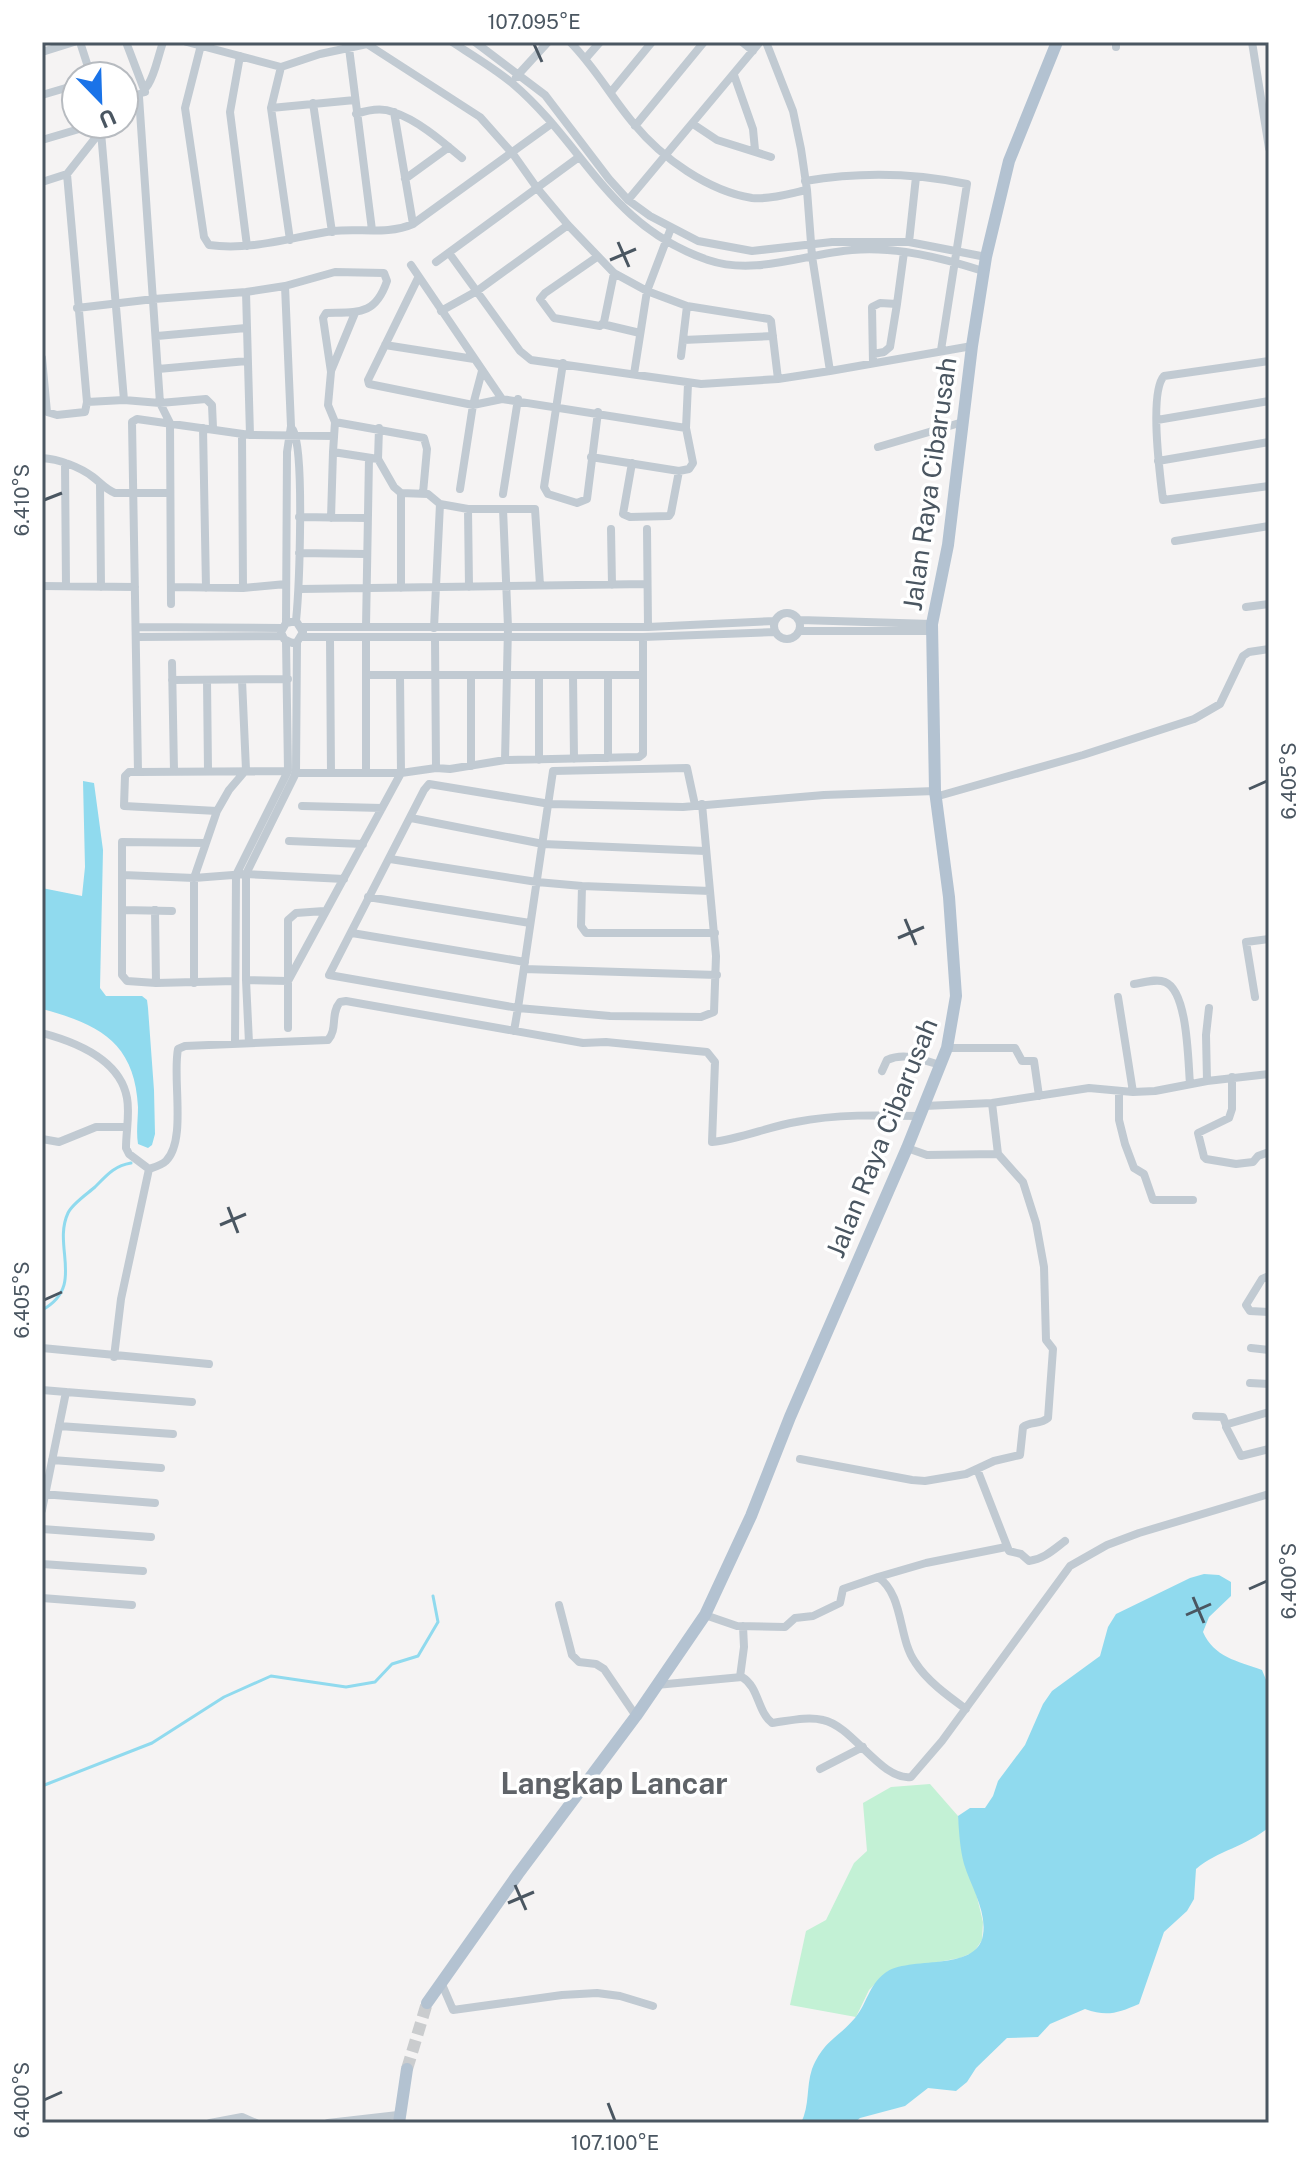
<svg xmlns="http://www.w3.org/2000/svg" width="1311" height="2165" font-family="'Public Sans',sans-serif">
<rect width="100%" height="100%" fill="#f5f3f3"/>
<!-- green -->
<path fill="#c3f1d5" d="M 930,1784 L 958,1816 L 965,1865 L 976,1893 L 983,1922 L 982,1940 L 974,1952 L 960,1958 L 888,1971 L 869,1990 L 856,2017 L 790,2005 L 806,1931 L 826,1920 L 854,1863 L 867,1851 L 863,1803 L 891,1787 Z"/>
<!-- water -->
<path fill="#90daee" d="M 83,781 L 94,783 L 103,850 L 100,988 L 106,996 L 142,996 L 147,1000 L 148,1008 L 154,1090 L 155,1134 L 152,1145 L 148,1148 L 138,1144 C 136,1132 138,1119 138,1107 C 135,1042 98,1024 42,1009 L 42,888 L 82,896 L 85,867 Z
M 1204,1574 L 1219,1575 L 1231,1582 L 1231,1596 L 1209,1617 L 1203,1632 C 1214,1657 1237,1661 1262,1670 L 1269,1687 L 1269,1827 C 1247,1846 1217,1851 1196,1869 L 1194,1899 L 1187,1911 L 1164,1932 L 1139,2004 C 1118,2013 1107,2017 1085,2009 L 1050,2024 L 1038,2037 L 1007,2038 L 976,2068 L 967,2082 L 956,2091 L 928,2088 L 905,2106 L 860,2118 L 854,2123 L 801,2123 C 810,2105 806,2087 812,2069 C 824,2040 837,2039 855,2018 C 867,2004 868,1986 885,1973 C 908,1955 977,1973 983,1935 C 987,1911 971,1887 964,1864 C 960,1849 959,1832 958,1816 L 970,1808 L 985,1808 L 993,1796 L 998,1781 L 1025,1745 L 1043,1704 L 1052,1691 L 1100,1656 L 1108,1627 L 1116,1614 L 1190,1578 Z"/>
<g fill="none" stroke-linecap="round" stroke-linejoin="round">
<!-- stream -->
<path stroke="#90daee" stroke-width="3" d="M 42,1310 C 86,1286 52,1247 68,1213 C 72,1204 87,1194 95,1187 C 107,1175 114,1166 131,1163
M 42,1786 L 152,1743 L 224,1697 L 271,1676 L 346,1687 L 375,1682 L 392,1664 L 418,1656 L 438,1622 L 433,1596"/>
<!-- primary-tunnel -->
<path stroke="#caccce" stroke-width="12" stroke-dasharray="12 6" stroke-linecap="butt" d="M 407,2069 L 427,2003"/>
<!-- minor -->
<path stroke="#c1cad2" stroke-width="8" d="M 80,42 L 91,76
M 126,42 L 145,92
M 187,42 L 281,67 L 320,54 L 367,44 L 480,117 L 513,154 L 537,188 L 568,225 L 614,273 L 647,291 L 687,306 L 769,319 L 771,321 L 778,379
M 452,42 C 472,55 494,68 512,83 C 585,145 608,226 708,260 C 755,276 804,254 852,250 C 896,246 942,258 983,271
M 475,42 L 545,95 L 609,179 L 628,200 L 650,216 L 698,241 L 752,251 L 832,242 L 909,242 L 986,257
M 570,42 C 595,67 611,97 634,124 C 662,158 708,191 752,198 C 769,200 791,193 807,190
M 742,42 L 753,51
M 766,42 L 793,111 L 801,149 L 807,190 L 812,256 L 830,371
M 1116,42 L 1116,47
M 1252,42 L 1269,148
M 201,45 L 185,108 L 204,237 L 209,245 C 251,251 292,237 333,231 C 360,228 388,235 413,224 L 551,124
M 349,48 L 372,230
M 42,52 L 74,42
M 240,56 L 230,112 L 247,246
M 586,58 L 600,42
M 281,67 L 271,108 L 290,240
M 734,75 L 753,129 L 755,150
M 516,77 L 548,42
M 611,92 L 652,42
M 42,95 L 76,85
M 139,97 L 160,403 L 170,423 L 171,604
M 313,103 L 332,232
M 124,107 C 155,86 152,76 163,42
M 271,108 L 355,100
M 394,112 L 413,224
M 356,114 C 368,110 381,107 393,112 C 418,120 443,142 462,158
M 105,124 L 101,132 L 124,400
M 693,124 L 717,140 L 771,157
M 635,126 L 704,42
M 42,140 L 96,124
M 405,179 L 449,147
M 805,181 C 858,172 915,173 967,184 L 941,350
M 42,182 L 67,174 L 100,132
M 628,200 L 760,42
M 909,242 L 916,177
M 449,253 L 520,351 L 531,360 L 701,384 L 778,379 L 830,371 L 972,346
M 597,257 L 545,293 L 540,299 L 554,318 L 600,326 L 604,322 L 614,273
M 436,262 L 579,157
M 411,265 L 502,399 L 686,428
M 418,278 L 368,380 L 369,384 L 473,405 L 502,399
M 285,286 L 291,426 L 287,452 L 286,623
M 246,292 L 250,435
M 77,308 L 154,299 L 246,292 L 285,286 L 335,272 L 384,273 L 387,281 C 375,316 358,312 326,313 L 323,318 L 331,372 L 328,405 L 335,422 L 333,452 L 378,459 L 394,487 L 401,493 L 428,494 L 440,504 L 468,509 L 535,509 L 540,585
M 441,311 L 477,291 L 568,225
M 602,324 L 640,333
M 157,336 L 246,328
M 683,340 L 773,336
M 385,345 L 474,359
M 873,354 L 884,352 L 890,347 L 897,304
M 681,356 L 687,306
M 42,358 L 47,412 L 57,415 L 85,412 L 87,402 L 67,174
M 1269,361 L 1164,376 C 1149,392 1160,476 1163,500 L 1269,486
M 563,363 L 544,487 L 548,494 L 577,503 L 587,499 L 598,412
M 873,363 L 872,307 L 880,303 L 897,304 L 904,252
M 158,369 L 247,361
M 331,371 L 355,313
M 634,374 L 647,291 L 671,228
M 87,402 L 124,400 L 160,403 L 206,399 L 212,405 L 213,428
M 1157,420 L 1269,401
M 335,422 L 424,438 L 427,449 L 423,493
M 203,428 L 206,588
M 293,430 C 305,452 299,591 296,621
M 242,435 L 243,588
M 878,447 L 963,422
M 591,457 L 679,471 L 689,469 L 693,463 L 686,428 L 688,384
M 42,458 C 59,459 80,467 93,477 C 101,483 105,489 115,493 L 169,493
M 378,459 L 379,428
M 1158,461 L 1269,442
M 65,463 L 66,586
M 632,463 L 623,514 L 630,517 L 669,516 L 671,513 L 679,471
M 100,484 L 101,587
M 460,489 L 473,405 L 482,371
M 503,494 L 518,399
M 468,509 L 469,587
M 503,509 L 508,627 L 505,760
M 299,517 L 366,518
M 331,518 L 333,452
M 611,529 L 612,585
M 647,529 L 648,627
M 1175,541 L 1269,526
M 299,553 L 366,554
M 42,586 L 135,587
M 171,587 L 243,588 L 286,584
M 401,588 L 401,493
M 300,589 L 647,584
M 1246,607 L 1269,604
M774 626a13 13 0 1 1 26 0a13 13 0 1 1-26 0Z
M 800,620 L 932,624
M 136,627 L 282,628
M 302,627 L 648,627 L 775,621
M 366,627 L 369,458
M 434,628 L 440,504
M 800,631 L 933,631
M 136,637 L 282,636
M 302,637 L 643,637 L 775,632
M 330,638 L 331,773
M 435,638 L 436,768
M 172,663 L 174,771
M 366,675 L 643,675
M 608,675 L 608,758
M 471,676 L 471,766
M 539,676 L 539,760
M 573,676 L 574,759
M 172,680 L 288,679
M 207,680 L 208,770
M 138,772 L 132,422 L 137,419 L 250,435 L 334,436
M 366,772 L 366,637
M 296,773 L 401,773 L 436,768 L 450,769 L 505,760 L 639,757 L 643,754 L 643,637
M 935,797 L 1083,755 L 1194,719 L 1220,704 L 1243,656 L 1249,652 L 1269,649
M 695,805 L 687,768 L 553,771 L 518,1008 L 610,1016 L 701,1017 L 714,1012 L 716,956 L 702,804
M 302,806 L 382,808
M 217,811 L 124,806 L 125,776 L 129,772 L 138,772 L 288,771
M 411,818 L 543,844 L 705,851
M 289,841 L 363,844
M 205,843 L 122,842 L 122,975 L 127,981 L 156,983 L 235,981
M 390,859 L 537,882 L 582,886 L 710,891
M 123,875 L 194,878 L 246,874 L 344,879
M 582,886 L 581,926 L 586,933 L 715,933
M 368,897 L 530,923
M 122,910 L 172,911
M 155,910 L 156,983
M 352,933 L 525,962
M 524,969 L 717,975
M 246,980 L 288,981 L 401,773 L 400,676
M 194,983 L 194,878 L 217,811 L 229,790 L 246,770 L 242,680
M 1134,984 C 1143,983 1156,978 1165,982 C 1188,991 1188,1062 1190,1084
M 1118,997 L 1133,1092
M 1255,997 L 1246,942 L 1269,939
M 288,1028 L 288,920 L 296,913 L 324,911
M 514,1031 L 518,1008 L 329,975 L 424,790 L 429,784 L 550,804 L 683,807 L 824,795 L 935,791
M 42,1033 C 76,1042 120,1059 127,1098 C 130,1114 126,1131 126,1148 L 129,1154 L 149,1169 C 155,1167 162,1165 166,1161 C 187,1140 172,1078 178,1049 L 185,1046 L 328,1040 C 338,1029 330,1014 340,1002 L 346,1001 L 583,1043 L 606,1042 L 707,1052 L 715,1062 L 712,1142 C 741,1139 767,1127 796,1122 C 836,1114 879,1115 920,1116
M 249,1043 L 246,980 L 246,874 L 296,773 L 297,642 L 303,632 L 296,621 L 286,623 L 281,632 L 284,639 L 292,643 L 297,642
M 235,1044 L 236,875 L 288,771 L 286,641
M 947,1048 L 1015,1048 L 1022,1061 L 1034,1061 L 1039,1096
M 882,1071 L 887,1060 C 905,1052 923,1060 940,1065
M 1232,1077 L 1232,1109 L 1229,1118 L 1198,1133 L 1204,1157 L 1206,1159 L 1236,1164 L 1253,1162 L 1258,1156 L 1269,1152
M 1207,1081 L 1206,1035 L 1209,1008
M 1119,1091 L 1119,1120 L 1125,1144 L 1134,1168 L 1144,1174 L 1153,1200 L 1193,1200
M 924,1106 L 992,1103 L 1089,1088 L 1133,1092 L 1155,1091 L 1207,1081 L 1269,1074
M 42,1139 L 59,1142 L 96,1127 L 127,1127
M 907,1148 L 927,1155 L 998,1154
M 1269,1276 L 1262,1279 L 1246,1305 L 1250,1311 L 1269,1312
M 42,1348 L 209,1364
M 1251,1348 L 1269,1350
M 114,1357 L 121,1299 L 149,1169
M 1250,1383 L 1269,1384
M 42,1390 L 66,1392
M 1269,1412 L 1228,1424 L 1226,1427 L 1241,1456 L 1269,1449
M 1196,1416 L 1223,1417 L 1226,1425
M 59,1426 L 173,1434
M 800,1459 L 912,1480 L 925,1481 L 966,1474 L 994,1461 L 1020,1455 L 1023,1427 C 1030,1421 1040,1425 1048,1418 L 1053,1349 L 1046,1340 L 1044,1267 L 1036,1223 L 1023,1182 L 998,1154 L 992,1103
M 52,1460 L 161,1468
M 977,1469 L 1009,1551 L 1021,1554 L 1029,1561 C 1044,1559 1053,1550 1065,1541
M 42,1494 L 155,1503
M 42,1510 L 66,1392 L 192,1402
M 42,1529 L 151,1537
M 42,1564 L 143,1571
M 878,1577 L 926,1563 L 1006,1547
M 42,1598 L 132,1605
M 559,1605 L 572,1655 L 579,1662 L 596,1664 L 604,1669 L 636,1716
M 705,1615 L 737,1626 L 785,1627 L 795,1618 L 813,1616 L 840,1603 L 843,1589 L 878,1577 C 904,1595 898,1638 915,1662 C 927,1681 948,1696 966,1709
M 740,1677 L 744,1647 L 743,1626
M 656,1685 L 742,1677 C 759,1687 757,1711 772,1723 C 788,1721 807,1716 823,1720 C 853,1726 881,1781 911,1777 L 942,1741 L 1070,1566 L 1107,1545 L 1139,1533 L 1269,1494
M 820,1769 L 863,1747
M 441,1982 L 453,2010 L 562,1995 L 597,1993 L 620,1996 L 653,2006
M 210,2123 L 242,2117 L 256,2123
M 328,2123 L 398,2115"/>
<!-- primary -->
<path stroke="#b3c2d1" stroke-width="12" d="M 427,2003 L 518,1874 L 636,1716 L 705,1615 L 751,1516 L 790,1417 L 907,1148 L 947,1048 L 956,996 L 949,897 L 935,791 L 932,624 L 948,545 L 972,346 L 986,257 L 1009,161 L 1057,42
M 399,2123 L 407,2069"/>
</g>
<!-- ticks -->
<path fill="none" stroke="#4a5661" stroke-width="3" d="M 534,44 L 542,62M 618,242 L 629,267M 610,260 L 636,249M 44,500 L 62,493M 1249,789 L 1267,781M 905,919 L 916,945M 898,938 L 924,927M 228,1207 L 238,1233M 220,1225 L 246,1214M 44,1300 L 62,1292M 1249,1589 L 1267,1581M 1193,1597 L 1204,1623M 1186,1615 L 1211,1604M 515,1885 L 526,1910M 508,1903 L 534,1892M 44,2100 L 62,2092M 608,2103 L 615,2121"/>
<g text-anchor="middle" stroke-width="7" stroke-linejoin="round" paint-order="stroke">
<!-- street labels -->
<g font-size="26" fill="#4a5661" stroke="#fff">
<text transform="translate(930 484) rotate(-82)" y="9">Jalan Raya Cibarusah</text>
<text transform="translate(882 1138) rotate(-68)" y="9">Jalan Raya Cibarusah</text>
</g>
<!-- quarter labels -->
<g font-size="30" font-weight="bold" fill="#5f6368" stroke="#fff">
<text x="614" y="1794">Langkap Lancar</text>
</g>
</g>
<!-- border -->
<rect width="1311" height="2165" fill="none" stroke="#ffffff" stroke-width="88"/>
<!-- north arrow -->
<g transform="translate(100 100) rotate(157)"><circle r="38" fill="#ffffff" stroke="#b7bbc0" stroke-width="2"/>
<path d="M0-6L14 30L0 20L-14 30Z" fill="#1a73e8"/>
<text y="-12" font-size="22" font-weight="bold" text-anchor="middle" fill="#4a5661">U</text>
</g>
<rect x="44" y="44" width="1223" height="2077" fill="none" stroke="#4a5661" stroke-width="3"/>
<g font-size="20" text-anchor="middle" fill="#4a5661">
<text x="534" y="29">107.095°E</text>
<text transform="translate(22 500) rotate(-90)" y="7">6.410°S</text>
<text transform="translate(1289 781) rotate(-90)" y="7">6.405°S</text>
<text transform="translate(22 1300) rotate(-90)" y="7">6.405°S</text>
<text transform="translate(1289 1581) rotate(-90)" y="7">6.400°S</text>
<text transform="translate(22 2100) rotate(-90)" y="7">6.400°S</text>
<text x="615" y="2150">107.100°E</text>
</g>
</svg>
